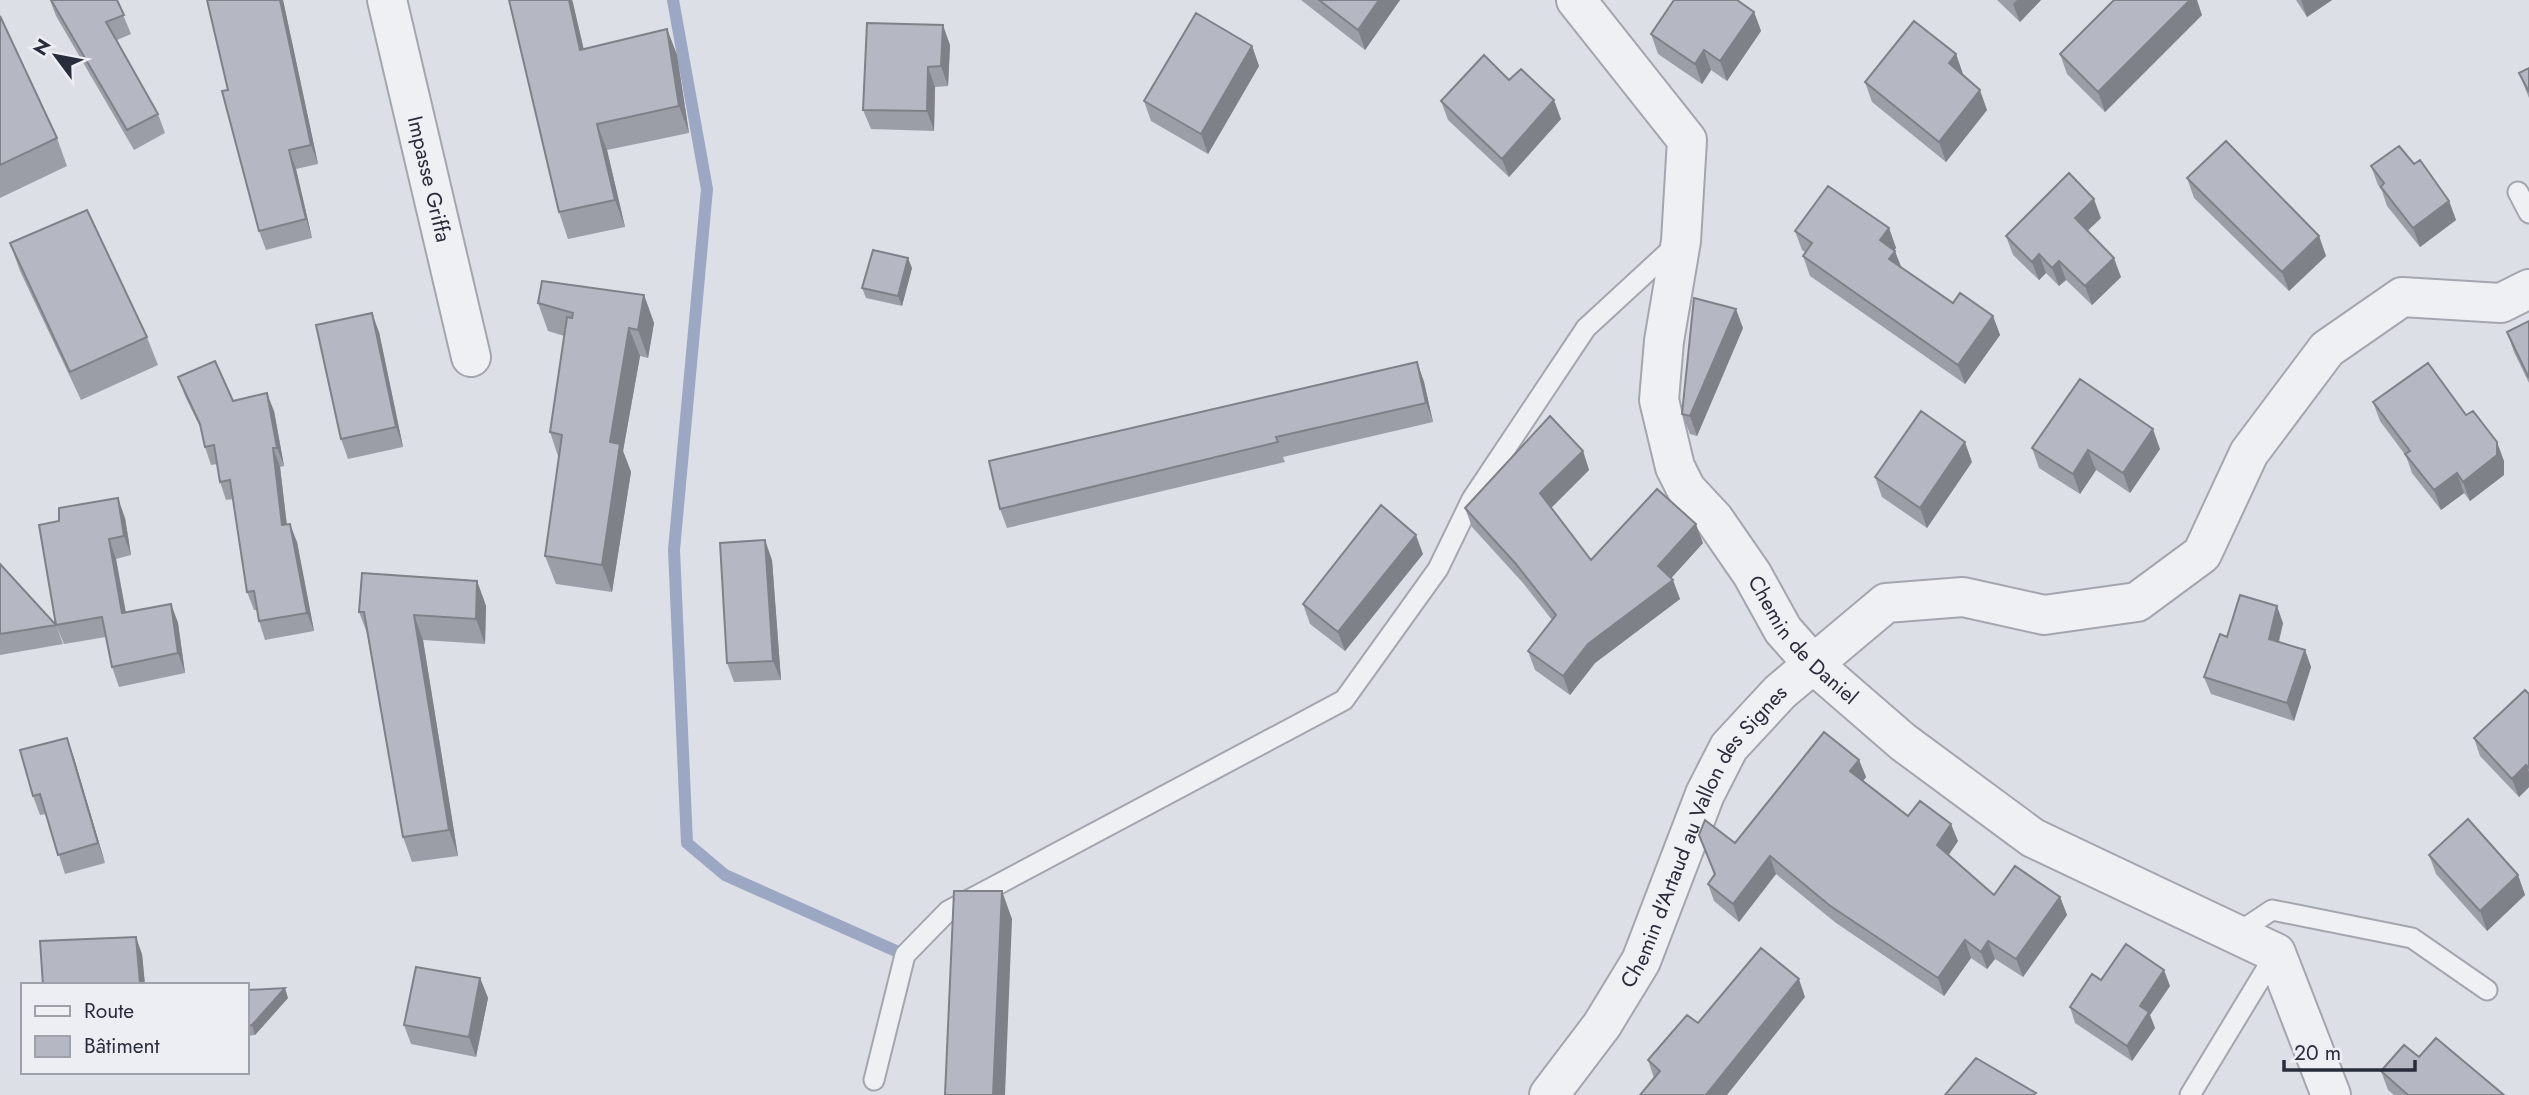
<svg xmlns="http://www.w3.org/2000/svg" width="2529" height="1095" font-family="Jost,sans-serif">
<rect width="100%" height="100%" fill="#dddfe6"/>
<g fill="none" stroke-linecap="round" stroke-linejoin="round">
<!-- stream -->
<path stroke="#9ba7c3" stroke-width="12" d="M 673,0 L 707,189 L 674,550 L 687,843 L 725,875 L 905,955"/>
<defs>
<path id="service" d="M 2518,192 L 2529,213
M 2236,934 L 2272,910 L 2412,938 L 2487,990
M 874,1080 L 905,955 L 948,911 L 1344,700 L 1438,569 L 1472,499 L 1586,328 L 1676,245
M 2190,1095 L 2276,953"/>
<g id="minor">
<path id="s1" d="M 387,0 L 471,357"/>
<path id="s2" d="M 1576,0 L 1687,140 L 1681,241 L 1664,341 L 1659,400 L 1675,467 L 1686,489 L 1714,519 L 1752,574 L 1783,630 L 1813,664 L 1903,742 L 2033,838 L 2276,953 L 2331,1095"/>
<path id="s3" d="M 1549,1095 L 1602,1025 L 1641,961 L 1705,794 L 1729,747 L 1780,692 L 1886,603 L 1963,597 L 2044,615 L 2137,602 L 2202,554 L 2249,453 L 2327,349 L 2402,297 L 2501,303 L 2529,289"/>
</g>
</defs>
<!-- service casing -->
<use href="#service" stroke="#a3a6af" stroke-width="23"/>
<!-- minor casing -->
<use href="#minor" stroke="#a3a6af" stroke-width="42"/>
<!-- service -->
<use href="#service" stroke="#eff0f4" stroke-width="19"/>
<!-- minor -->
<use href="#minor" stroke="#eff0f4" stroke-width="38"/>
</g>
<!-- wall -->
<path fill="#9c9ea7" d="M 50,0 L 117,0 L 131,34 L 117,40 L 158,114 L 165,133 L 134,150 L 56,16 Z
M 283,0 L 318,164 L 296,169 L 312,238 L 266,250 L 259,231 L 228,90 Z
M 509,0 L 572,0 L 584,50 L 667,29 L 677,55 L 689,133 L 607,150 L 625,227 L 568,239 L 559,212 Z
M 1301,0 L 1400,0 L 1365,50 Z
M 1997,0 L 2041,0 L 2020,22 Z
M 2296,0 L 2332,0 L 2307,17 Z
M 1754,12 L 1761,31 L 1727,81 L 1711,70 L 1702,84 L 1658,54 L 1651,34 Z
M 2202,15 L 2105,112 L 2067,74 L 2060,54 Z
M 0,16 L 57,138 L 67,166 L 0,198 Z
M 950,45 L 948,86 L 935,87 L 934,131 L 871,129 L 863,110 Z
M 1252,46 L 1259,66 L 1208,154 L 1151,121 L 1144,101 Z
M 1956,54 L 1963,75 L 1987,110 L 1946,162 L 1872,102 L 1865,82 Z
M 2529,68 L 2529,98 L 2519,73 Z
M 1509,80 L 1561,119 L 1509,177 L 1448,120 L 1441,101 Z
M 2371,166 L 2449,201 L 2456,220 L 2420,247 L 2387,206 L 2382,191 L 2378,185 Z
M 2187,178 L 2319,236 L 2326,256 L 2289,291 L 2194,198 Z
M 2101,218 L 2087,231 L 2121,277 L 2092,305 L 2066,280 L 2059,286 L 2046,273 L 2039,280 L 2013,255 L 2006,236 Z
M 1889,228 L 1896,248 L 1894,250 L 1902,268 L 1953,303 L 1993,316 L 2000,335 L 1965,384 L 1810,276 L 1803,256 L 1806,253 L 1802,250 L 1795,231 Z
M 10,243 L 147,337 L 158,365 L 81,400 L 20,271 Z
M 912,268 L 902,306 L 866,298 L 862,288 Z
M 644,295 L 654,323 L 648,358 L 640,356 L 623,451 L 631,472 L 612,592 L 556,584 L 545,556 L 559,459 L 550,432 L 564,336 L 548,331 L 538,303 Z
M 2529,321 L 2529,383 L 2514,352 L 2507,332 Z
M 1743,328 L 1697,436 L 1690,434 L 1682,414 Z
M 379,332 L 403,447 L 348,459 L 341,439 Z
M 1417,362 L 1424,382 L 1433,422 L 1283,457 L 1285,462 L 1007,528 L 1000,509 Z
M 178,377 L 233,401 L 274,411 L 284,466 L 280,467 L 287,525 L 297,542 L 314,631 L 265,640 L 259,621 L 257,610 L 254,610 L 247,592 L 233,499 L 226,500 L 220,482 L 217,464 L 211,465 L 205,447 L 202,431 L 185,396 Z
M 2373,402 L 2466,415 L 2504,461 L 2504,475 L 2470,501 L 2464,493 L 2441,510 L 2412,473 L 2406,456 L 2380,421 Z
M 2032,448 L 2160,449 L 2130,493 L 2096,470 L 2080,494 L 2039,468 Z
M 1583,451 L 1589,470 L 1551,508 L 1591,560 L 1703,543 L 1671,578 L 1680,599 L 1595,663 L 1570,695 L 1535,670 L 1528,651 L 1552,620 L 1523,583 L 1472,527 L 1465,508 Z
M 1972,462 L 1927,528 L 1882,497 L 1875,477 Z
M 125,518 L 131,555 L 116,559 L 126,612 L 171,604 L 178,623 L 185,673 L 119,687 L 112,667 L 106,637 L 64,644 L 56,625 L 39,525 Z
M 1423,554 L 1345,651 L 1310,624 L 1303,604 Z
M 772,560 L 781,680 L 734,682 L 727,663 Z
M 0,564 L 56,625 L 63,644 L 0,655 Z
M 477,581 L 486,606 L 485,644 L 423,640 L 458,856 L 412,862 L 403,837 L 367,633 L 359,612 Z
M 2283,623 L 2279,642 L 2305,650 L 2311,667 L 2294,721 L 2211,694 L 2204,677 L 2227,637 Z
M 2529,694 L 2529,787 L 2519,797 L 2480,756 L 2474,738 Z
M 67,738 L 74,758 L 105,863 L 65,874 L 46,814 L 40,815 L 33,796 Z
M 1859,760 L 1866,777 L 1863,781 L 1908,816 L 1958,841 L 1948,856 L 1994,895 L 2060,897 L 2067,915 L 2023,977 L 1995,959 L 1987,969 L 1971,958 L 1944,996 L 1836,923 L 1776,874 L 1739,922 L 1714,901 L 1708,884 L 1714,874 L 1699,835 L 1735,843 Z
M 2429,855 L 2518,875 L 2525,895 L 2487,931 L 2436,874 Z
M 142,954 L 145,985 L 43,985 Z
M 480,978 L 488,998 L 476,1057 L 411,1044 L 404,1025 Z
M 2101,980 L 2170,986 L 2150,1015 L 2155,1028 L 2132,1061 L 2075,1023 L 2070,1007 Z
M 247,990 L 288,998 L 255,1035 L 247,1036 Z
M 1805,997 L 1654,1078 L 1648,1060 L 1698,1023 Z
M 2419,1057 L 2504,1095 L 2394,1095 L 2388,1090 L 2381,1071 Z"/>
<!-- shaded-wall -->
<path fill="#7f8188" d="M 280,0 L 283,0 L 318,164 L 311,145 Z
M 569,0 L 572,0 L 573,3 L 590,77 L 580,50 Z
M 1379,0 L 1400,0 L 1365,50 L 1358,30 Z
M 2017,0 L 2041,0 L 2020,22 L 2013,4 Z
M 2190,0 L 2197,0 L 2202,15 L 2105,112 L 2098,92 Z
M 2301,0 L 2332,0 L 2307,17 Z
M 1754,12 L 1761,31 L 1727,81 L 1720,61 Z
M 943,25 L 950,45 L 948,86 L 941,66 Z
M 667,29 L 677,55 L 689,133 L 679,106 Z
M 1252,46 L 1259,66 L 1208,154 L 1201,134 Z
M 1704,50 L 1711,70 L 1702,84 L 1695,64 Z
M 1956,54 L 1963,74 L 1956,82 L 1949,63 Z
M 928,67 L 935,87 L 934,131 L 927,111 Z
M 1980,90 L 1987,110 L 1946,162 L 1939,142 Z
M 1554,100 L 1561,119 L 1509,177 L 1502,159 Z
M 597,124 L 607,150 L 625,227 L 615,200 Z
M 289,150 L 296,169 L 312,238 L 306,219 Z
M 2094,199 L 2101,218 L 2081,237 L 2075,218 Z
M 2449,201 L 2456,220 L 2420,247 L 2413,228 Z
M 1889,228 L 1896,248 L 1887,259 L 1880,240 Z
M 2319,236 L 2326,256 L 2289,291 L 2282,272 Z
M 1895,251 L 1902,270 L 1889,259 Z
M 2039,254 L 2046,273 L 2039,280 L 2032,262 Z
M 908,258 L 912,268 L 902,306 L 898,296 Z
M 2114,258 L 2121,277 L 2092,305 L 2085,286 Z
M 2059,261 L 2066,280 L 2059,286 L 2052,268 Z
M 644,295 L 654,323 L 648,358 L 638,330 Z
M 1736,309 L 1743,328 L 1697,436 L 1690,416 Z
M 372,313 L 379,332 L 403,447 L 396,427 Z
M 1993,316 L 2000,335 L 1965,384 L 1958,365 Z
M 629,328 L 640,356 L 623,451 L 631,472 L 612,592 L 602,565 L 610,442 Z
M 1417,362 L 1424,382 L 1433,422 L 1426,403 Z
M 267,393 L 274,411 L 284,466 L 277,448 Z
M 2153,429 L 2160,449 L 2130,493 L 2123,473 Z
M 1965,442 L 1972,462 L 1927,528 L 1920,508 Z
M 2497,442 L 2504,461 L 2504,475 L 2470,501 L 2463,482 Z
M 273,448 L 280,467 L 289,544 L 282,525 Z
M 2088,450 L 2096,470 L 2080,494 L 2073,474 Z
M 1583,451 L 1589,470 L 1547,512 L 1540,493 Z
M 2457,473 L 2464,493 L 2441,510 L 2434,490 Z
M 118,498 L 125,518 L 131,555 L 124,536 Z
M 290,524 L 297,542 L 314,631 L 307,613 Z
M 1696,524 L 1703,543 L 1665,585 L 1658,566 Z
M 1416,535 L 1423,554 L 1345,651 L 1338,632 Z
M 109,539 L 116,559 L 129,632 L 122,613 Z
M 765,540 L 772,560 L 781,680 L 773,661 Z
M 1673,580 L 1680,599 L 1595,663 L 1570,695 L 1563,676 L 1588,644 Z
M 477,581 L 486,606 L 485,644 L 476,619 Z
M 171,604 L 178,623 L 185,673 L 178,653 Z
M 2277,606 L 2283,623 L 2275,656 L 2269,639 Z
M 414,615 L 423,640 L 458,856 L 449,830 Z
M 2305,650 L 2311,667 L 2294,721 L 2287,703 Z
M 67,738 L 74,758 L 105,863 L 98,843 Z
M 1859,760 L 1866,777 L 1857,789 L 1850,771 Z
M 2526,765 L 2529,772 L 2529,787 L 2519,797 L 2512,779 Z
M 1951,824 L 1958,841 L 1943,863 L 1937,845 Z
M 1770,856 L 1776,874 L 1739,922 L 1733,904 Z
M 2518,875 L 2525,895 L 2487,931 L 2480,911 Z
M 1002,891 L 1012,919 L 1005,1095 L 993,1095 Z
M 2060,897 L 2067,915 L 2023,977 L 2016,959 Z
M 136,937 L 142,954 L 145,985 L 141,985 L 140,983 Z
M 1965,940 L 1971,958 L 1944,996 L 1938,978 Z
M 1988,941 L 1995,959 L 1987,969 L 1981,952 Z
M 2164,970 L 2170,986 L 2150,1015 L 2155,1028 L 2132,1061 L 2127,1046 L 2140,1006 Z
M 480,978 L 488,998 L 476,1057 L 469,1037 Z
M 1799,979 L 1805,997 L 1727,1095 L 1706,1095 Z
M 285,988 L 288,998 L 255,1035 L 252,1025 Z"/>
<!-- building -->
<path fill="#b5b8c2" stroke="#7f8188" stroke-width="2" d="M 51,0 L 117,0 L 124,15 L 106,22 L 158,114 L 127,130 Z
M 207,0 L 280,0 L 311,145 L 289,150 L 306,219 L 259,231 L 222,91 L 228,90 Z
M 509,0 L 569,0 L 580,50 L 667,29 L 679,106 L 597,124 L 615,200 L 559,212 Z
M 1319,0 L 1379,0 L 1358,30 Z
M 1674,0 L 1737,0 L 1754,12 L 1720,61 L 1704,50 L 1695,64 L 1651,34 Z
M 2114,0 L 2190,0 L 2098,92 L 2060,54 Z
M 1196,13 L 1252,46 L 1201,134 L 1144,101 Z
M 0,16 L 57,138 L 0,165 Z
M 1914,21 L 1956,54 L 1949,63 L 1980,90 L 1939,142 L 1865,82 Z
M 867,23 L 943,25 L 941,66 L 928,67 L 927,111 L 863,110 Z
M 1484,55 L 1509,80 L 1521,69 L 1554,100 L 1502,159 L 1441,101 Z
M 2529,68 L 2529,92 L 2519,73 Z
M 2226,141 L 2319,236 L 2282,272 L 2187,178 Z
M 2399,146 L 2414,164 L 2420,160 L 2449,201 L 2413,228 L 2381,187 L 2384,183 L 2371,166 Z
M 2069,173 L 2094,199 L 2075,218 L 2114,258 L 2085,286 L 2059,261 L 2052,268 L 2039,254 L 2032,262 L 2006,236 Z
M 1828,186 L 1889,228 L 1880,240 L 1895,251 L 1889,259 L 1953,303 L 1960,293 L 1993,316 L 1958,365 L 1803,256 L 1812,243 L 1795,231 Z
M 87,210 L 147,337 L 70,372 L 10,243 Z
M 873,250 L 908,258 L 898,296 L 862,288 Z
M 542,281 L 644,295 L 638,330 L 629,328 L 610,442 L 620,444 L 602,565 L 545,556 L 562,435 L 550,432 L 567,317 L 572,318 L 573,313 L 538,303 Z
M 1694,298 L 1736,309 L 1690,416 L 1682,414 Z
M 372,313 L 396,427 L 341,439 L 316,325 Z
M 2529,321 L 2529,378 L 2507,332 Z
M 215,361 L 233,401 L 267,393 L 277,448 L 273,448 L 282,525 L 290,524 L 307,613 L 259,621 L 254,591 L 247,592 L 230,480 L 220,482 L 214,445 L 205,447 L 200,424 L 178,377 Z
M 1417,362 L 1426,403 L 1276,437 L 1278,442 L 1000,509 L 989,461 Z
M 2428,363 L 2466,415 L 2473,411 L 2497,442 L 2497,455 L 2463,482 L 2457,473 L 2434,490 L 2405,454 L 2410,451 L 2373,402 Z
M 2080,379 L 2153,429 L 2123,473 L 2088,450 L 2073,474 L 2032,448 Z
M 1921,411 L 1965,442 L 1920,508 L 1875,477 Z
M 1550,416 L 1583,451 L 1540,493 L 1591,560 L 1657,489 L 1696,524 L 1658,566 L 1673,580 L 1588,644 L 1563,676 L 1528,651 L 1556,615 L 1516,564 L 1465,508 Z
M 118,498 L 124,536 L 109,539 L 122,613 L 171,604 L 178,653 L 112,667 L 102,617 L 56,625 L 39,525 L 59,521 L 59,508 Z
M 1381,505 L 1416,535 L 1338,632 L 1303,604 Z
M 765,540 L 773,661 L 727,663 L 720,543 Z
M 0,564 L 56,625 L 0,634 Z
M 362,573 L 477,581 L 476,619 L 414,615 L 449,830 L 403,837 L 364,612 L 359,612 Z
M 2240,595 L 2277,606 L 2269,639 L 2305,650 L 2287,703 L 2204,677 L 2220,634 L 2227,637 Z
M 2525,690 L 2529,694 L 2529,768 L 2526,765 L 2512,779 L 2474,738 Z
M 1824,732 L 1859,760 L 1850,771 L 1908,816 L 1920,801 L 1951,824 L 1937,845 L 1994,895 L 2015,866 L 2060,897 L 2016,959 L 1988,941 L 1981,952 L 1965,940 L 1938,978 L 1829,905 L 1770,856 L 1733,904 L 1708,884 L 1715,874 L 1699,835 L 1705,820 L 1735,843 Z
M 67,738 L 98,843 L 58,855 L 40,794 L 33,796 L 20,750 Z
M 2468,819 L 2518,875 L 2480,911 L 2429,855 Z
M 954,891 L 1002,891 L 993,1095 L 945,1095 Z
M 136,937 L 140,983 L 101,985 L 43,985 L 40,941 Z
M 2126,944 L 2164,970 L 2140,1006 L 2149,1012 L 2127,1046 L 2070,1007 L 2092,974 L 2101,980 Z
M 1761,948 L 1799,979 L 1706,1095 L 1640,1095 L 1660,1071 L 1648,1060 L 1687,1015 L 1698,1023 Z
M 416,967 L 480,978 L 469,1037 L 404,1025 Z
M 285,988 L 252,1025 L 247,1026 L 247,990 Z
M 2436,1038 L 2504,1095 L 2408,1095 L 2381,1071 L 2404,1045 L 2419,1057 Z
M 1976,1058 L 2036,1093 L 2033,1095 L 1945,1095 Z"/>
<g text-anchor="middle" stroke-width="5" stroke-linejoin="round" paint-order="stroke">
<!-- street labels -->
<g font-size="21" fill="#282c3b" stroke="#eceef4">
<text dy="7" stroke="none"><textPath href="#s1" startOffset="184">Impasse Griffa</textPath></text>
<text dy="7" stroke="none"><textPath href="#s2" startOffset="726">Chemin de Daniel</textPath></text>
<text dy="7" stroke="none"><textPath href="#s3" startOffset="304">Chemin d'Artaud au Vallon des Signes</textPath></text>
</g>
</g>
<!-- legend -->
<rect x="21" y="983" width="228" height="91" fill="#eceef4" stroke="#9ea0aa" stroke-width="2"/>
<rect x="35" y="1006" width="35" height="10" fill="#eff0f4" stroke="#9ea0aa" stroke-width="2"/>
<text x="84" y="1018" font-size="21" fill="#282c3b">Route</text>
<rect x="35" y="1036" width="35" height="21" fill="#b5b8c2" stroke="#9ea0aa" stroke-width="2"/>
<text x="84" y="1053" font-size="21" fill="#282c3b">Bâtiment</text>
<!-- north arrow -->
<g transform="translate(56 56) rotate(302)" stroke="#eceef4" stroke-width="5" paint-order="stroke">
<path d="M0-5L12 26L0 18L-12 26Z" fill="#282c3b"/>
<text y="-10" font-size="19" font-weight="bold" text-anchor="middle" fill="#282c3b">N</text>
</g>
<!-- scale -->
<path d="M2284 1060v10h131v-10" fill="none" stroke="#282c3b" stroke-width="3.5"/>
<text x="2294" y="1060" font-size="21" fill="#282c3b" stroke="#eceef4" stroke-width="5" paint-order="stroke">20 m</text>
</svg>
